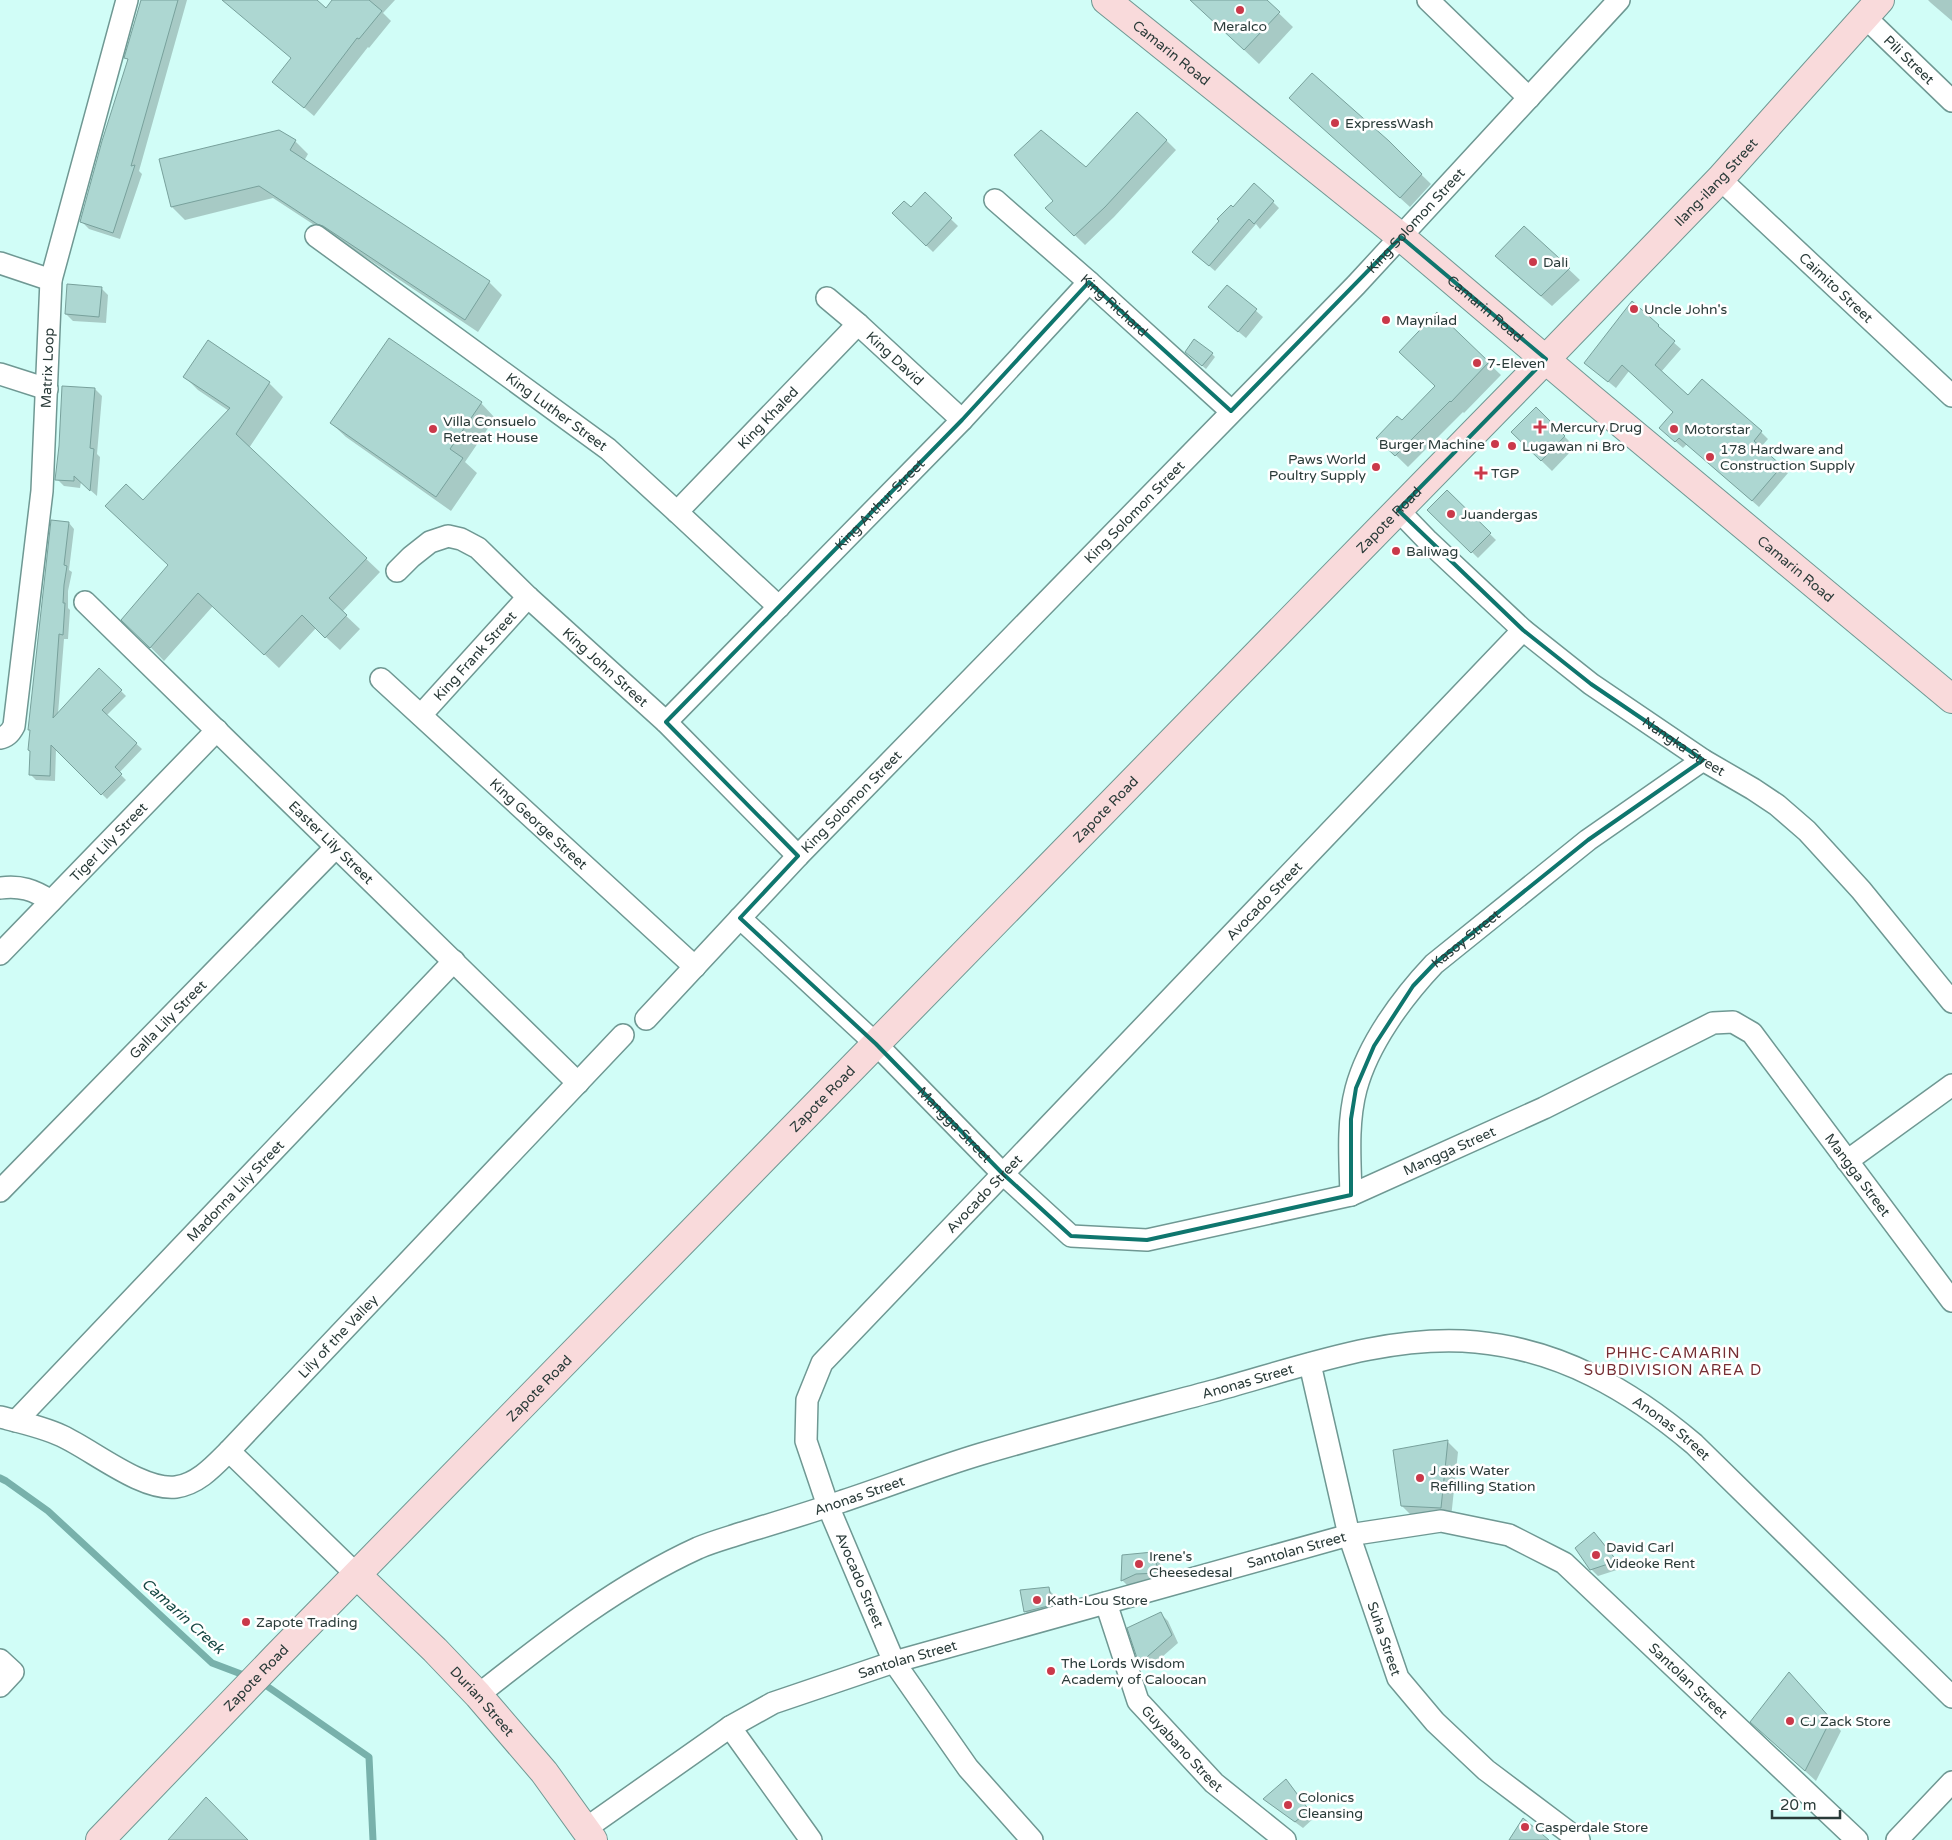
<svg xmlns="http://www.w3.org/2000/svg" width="1952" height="1840" font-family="'Varela Round',sans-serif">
<rect width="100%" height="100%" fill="#d1fdf7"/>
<!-- shadow -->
<path fill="#0003" d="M 141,0 L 187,0 L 139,171 L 142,174 L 120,239 L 89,229 L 81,221 L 128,60 L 126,57 Z
M 239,0 L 315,0 L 326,9 L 334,0 L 395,0 L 383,13 L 391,21 L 369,48 L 368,47 L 314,116 L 274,82 L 292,58 Z
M 1191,0 L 1265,0 L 1293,27 L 1259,64 Z
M 1928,0 L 1952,0 L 1952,21 L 1931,3 Z
M 1301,108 L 1388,142 L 1431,184 L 1410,207 Z
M 1166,140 L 1176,150 L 1114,217 L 1085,245 L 1047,208 L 1086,168 Z
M 295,141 L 308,154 L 304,161 L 489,282 L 502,295 L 478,332 L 338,239 L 331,236 L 273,198 L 185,220 L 172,207 Z
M 925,194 L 958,226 L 933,252 L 893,213 L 911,209 Z
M 1273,202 L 1279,208 L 1260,229 L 1256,224 L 1215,271 L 1200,258 L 1233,208 Z
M 1524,227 L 1580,280 L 1552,306 L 1507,267 Z
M 1227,286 L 1263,317 L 1246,338 L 1217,314 Z
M 101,288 L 108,295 L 106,323 L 73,321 L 66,314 Z
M 1437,314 L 1501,375 L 1464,413 L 1463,412 L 1408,467 L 1378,438 L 1402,422 L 1436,386 Z
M 1658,326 L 1665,332 L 1664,334 L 1681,349 L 1661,372 L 1688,397 L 1761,432 L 1768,439 L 1760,448 L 1788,473 L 1759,507 L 1687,444 L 1683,448 L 1668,435 L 1674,412 L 1629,371 L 1616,388 L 1585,363 Z
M 208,342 L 269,383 L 283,397 L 249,448 L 380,572 L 342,612 L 360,629 L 340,650 L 316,628 L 279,668 L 213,606 L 164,661 L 123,619 L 170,565 L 143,502 L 229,411 L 198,390 L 185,377 Z
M 1212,354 L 1215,357 L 1206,369 L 1189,355 Z
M 95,389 L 102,396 L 97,454 L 100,457 L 97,496 L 81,482 L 80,488 L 64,486 L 57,479 Z
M 481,403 L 495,418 L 465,462 L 477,473 L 451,511 L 346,437 L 331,423 Z
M 1536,408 L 1575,447 L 1552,471 L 1512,432 Z
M 1447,492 L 1496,540 L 1478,558 L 1429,510 Z
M 69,523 L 74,529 L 69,570 L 72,572 L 68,591 L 68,608 L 70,610 L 68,639 L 64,639 L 58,714 L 99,669 L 126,696 L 106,716 L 142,749 L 119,773 L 126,780 L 107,799 L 56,749 L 55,781 L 36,780 L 31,775 L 31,732 L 30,730 Z
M 1448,1442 L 1458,1452 L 1451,1518 L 1413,1517 L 1402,1506 L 1394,1451 Z
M 1594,1534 L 1601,1540 L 1623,1568 L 1598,1576 L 1591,1569 Z
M 1152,1553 L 1159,1560 L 1165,1579 L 1143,1581 L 1129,1587 L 1122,1580 Z
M 1048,1589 L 1055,1596 L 1059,1612 L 1032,1618 L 1025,1611 Z
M 1161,1614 L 1168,1621 L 1178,1643 L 1147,1670 L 1140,1663 L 1129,1629 Z
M 1789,1674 L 1841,1731 L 1816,1781 L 1762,1732 Z
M 1286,1781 L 1315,1817 L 1303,1828 L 1265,1800 Z"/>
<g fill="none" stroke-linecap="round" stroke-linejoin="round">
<!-- stream -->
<path stroke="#78b1ab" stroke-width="7" d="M 0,1478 L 6,1481 L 48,1511 L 212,1663 L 249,1677
M 261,1682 L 369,1757 L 373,1840"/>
</g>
<!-- building -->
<path fill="#add7d2" stroke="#78a19c" d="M 141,0 L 178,0 L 131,166 L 135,165 L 113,233 L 80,222 L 102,141 L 128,59 L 124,58 Z
M 222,0 L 317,0 L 326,8 L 332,0 L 369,0 L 382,11 L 359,39 L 357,38 L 304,108 L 272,82 L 291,58 Z
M 1190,0 L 1267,0 L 1280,12 L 1244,50 Z
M 1312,73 L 1389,141 L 1422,174 L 1400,198 L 1289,98 Z
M 1137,112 L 1167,140 L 1105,207 L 1074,236 L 1045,208 L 1053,201 L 1014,155 L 1041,130 L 1086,167 Z
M 279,130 L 296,140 L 290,150 L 490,281 L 465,320 L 323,226 L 317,224 L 259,186 L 171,207 L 159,159 Z
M 1254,183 L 1274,201 L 1254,224 L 1249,219 L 1209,266 L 1192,252 L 1219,221 L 1217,219 L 1231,205 L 1233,207 Z
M 925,192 L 952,218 L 926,246 L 892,213 L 904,201 L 911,207 Z
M 1524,226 L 1570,268 L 1541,296 L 1495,256 Z
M 67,284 L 102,287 L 99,317 L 65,314 Z
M 1227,285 L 1257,309 L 1238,332 L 1208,307 Z
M 1632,301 L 1659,325 L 1658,326 L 1675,341 L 1655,365 L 1688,395 L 1702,379 L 1762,431 L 1754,441 L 1782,466 L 1752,501 L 1679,438 L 1675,442 L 1659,428 L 1673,412 L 1622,365 L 1608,382 L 1584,363 Z
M 1437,312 L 1489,362 L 1451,402 L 1450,401 L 1395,456 L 1376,438 L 1397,416 L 1402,420 L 1435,386 L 1399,352 Z
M 389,338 L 482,402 L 450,449 L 463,458 L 436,497 L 330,423 Z
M 1194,339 L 1213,353 L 1202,366 L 1185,352 Z
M 208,340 L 270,382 L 236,434 L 367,558 L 329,598 L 347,615 L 325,638 L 302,615 L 264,655 L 198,593 L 150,648 L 121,620 L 168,565 L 105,506 L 126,484 L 143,500 L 230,408 L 183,377 Z
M 62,386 L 95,388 L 90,448 L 94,449 L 90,491 L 74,476 L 74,481 L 55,480 L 59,446 Z
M 1536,407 L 1565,436 L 1541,461 L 1511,432 Z
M 1447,490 L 1491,533 L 1471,553 L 1427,510 Z
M 51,520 L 69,522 L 64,565 L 67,566 L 64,585 L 63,603 L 65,603 L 63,635 L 59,634 L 53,718 L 99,668 L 122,690 L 102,710 L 137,743 L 115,767 L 122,774 L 101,795 L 51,745 L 50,776 L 29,775 L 30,751 L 28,750 L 30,730 L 28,730 Z
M 1448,1440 L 1441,1508 L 1401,1506 L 1393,1450 Z
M 1594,1532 L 1617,1561 L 1590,1570 L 1575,1548 Z
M 1153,1552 L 1159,1573 L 1136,1574 L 1121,1581 L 1122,1555 Z
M 1049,1587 L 1052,1605 L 1024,1612 L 1020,1590 Z
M 1161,1612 L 1172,1635 L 1139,1664 L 1127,1628 Z
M 1789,1672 L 1831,1719 L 1805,1771 L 1750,1722 Z
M 1286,1779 L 1309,1810 L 1295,1822 L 1263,1799 Z
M 206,1797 L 248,1840 L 168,1840 Z
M 1523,1818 L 1549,1840 L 1509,1840 Z"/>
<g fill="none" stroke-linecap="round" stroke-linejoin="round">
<defs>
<g id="street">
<path d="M 1428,0 L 1529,98"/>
<path id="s1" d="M 1866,18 L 1952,101"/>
<path id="s2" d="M 1720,179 L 1952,396"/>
<path id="s3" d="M 995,200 L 1089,282 L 1231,411"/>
<path id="s4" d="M 316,236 L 608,449 L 677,512 L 779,607"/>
<path d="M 0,263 L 51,280"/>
<path id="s5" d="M 827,298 L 858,324 L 962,420"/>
<path d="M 0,374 L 47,389"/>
<path id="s6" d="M 1398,510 L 1428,541 L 1523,630 L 1591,684 L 1703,760 L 1753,789 L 1777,805 L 1807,831 L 1861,890 L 1952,1002"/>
<path id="s7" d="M 677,512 L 858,324"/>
<path id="s8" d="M 397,571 L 411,557 L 430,542 L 448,536 L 461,539 L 478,548 L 528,597 L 666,722 L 798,856"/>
<path id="s9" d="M 85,602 L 578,1083"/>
<path id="s10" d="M 381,679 L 695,967"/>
<path id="s11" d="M 421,715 L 528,597"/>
<path id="s12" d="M 666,722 L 962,420 L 1089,282"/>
<path id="s13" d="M 0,738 C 7,737 11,732 14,726 L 42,491 L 51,280 L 127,0"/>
<path d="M 0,888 C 20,885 34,890 51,901"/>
<path id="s14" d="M 740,918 L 876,1044 L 1002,1173 L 1071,1236 L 1147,1240 L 1351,1195 L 1544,1108 L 1713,1023 L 1733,1022 L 1752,1033 L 1952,1301"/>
<path id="s15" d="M 0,954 L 217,730"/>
<path id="s16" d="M 646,1019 L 798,856 L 1356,285 L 1619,0"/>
<path d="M 1847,1161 L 1952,1085"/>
<path id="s17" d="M 0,1191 L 336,847"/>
<path id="s18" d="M 1351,1195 C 1350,1160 1347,1123 1356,1089 C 1368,1044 1402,998 1434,964 L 1588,840 L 1703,760"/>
<path id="s19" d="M 1310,1364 L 1349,1535 L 1398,1678 L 1435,1722 L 1486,1770 L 1579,1840"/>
<path id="s20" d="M 0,1417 C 20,1422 43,1427 62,1436 C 94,1451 142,1491 176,1487 C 198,1484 214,1466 229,1451 L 623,1035"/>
<path id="s21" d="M 16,1421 L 454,961"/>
<path d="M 229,1451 L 357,1575"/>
<path id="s22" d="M 1106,1603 L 1138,1701 L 1214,1783 L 1285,1840"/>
<path d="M 0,1660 L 13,1672 L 0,1686"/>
<path id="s23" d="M 478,1695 C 548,1640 617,1585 698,1548 C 712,1542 727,1538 742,1533 C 775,1523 809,1513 843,1501 C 889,1486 934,1468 981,1454 C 1059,1431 1138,1411 1217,1390 C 1301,1367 1388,1334 1476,1342 C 1561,1350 1630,1390 1694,1444 L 1952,1697"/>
<path d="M 730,1727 L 811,1840"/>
<path id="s24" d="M 585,1829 L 730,1727 L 773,1703 L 894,1662 L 1349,1535 L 1441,1521 L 1509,1535 L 1564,1563 L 1857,1840"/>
<path id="s25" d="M 1032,1840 L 968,1768 L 894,1662 L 828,1506 L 806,1441 L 807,1400 L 822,1363 L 1523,630"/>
<path d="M 1897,1840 L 1952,1782"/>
</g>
<g id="secondary">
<path id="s26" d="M 1106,0 L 1401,237 L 1592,399 L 1952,699"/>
<path id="s27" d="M 357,1575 L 435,1650 L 478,1695 L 544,1772 L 593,1840"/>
<path id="s28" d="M 100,1840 L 276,1657 L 1546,359 L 1720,179 L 1880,0"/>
</g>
</defs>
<!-- street casing -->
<use href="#street" stroke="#6f9893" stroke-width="24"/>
<!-- secondary casing -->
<use href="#secondary" stroke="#6f9893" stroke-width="30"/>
<!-- street -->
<use href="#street" stroke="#fff" stroke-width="21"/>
<!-- secondary -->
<use href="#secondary" stroke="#f9dadb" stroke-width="28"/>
</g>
<!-- marked area -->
<path fill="none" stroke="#0f766e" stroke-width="4" stroke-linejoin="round" d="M 1401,237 L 1546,359 L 1398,510 L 1523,630 L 1591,684 L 1703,760 L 1588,840 L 1434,964 L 1413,986 L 1374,1046 L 1356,1088 L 1351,1119 L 1351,1195 L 1147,1240 L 1071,1236 L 1002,1173 L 876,1044 L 740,918 L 798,856 L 666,722 L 962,420 L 1089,282 L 1231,411 Z"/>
<!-- markers -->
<g fill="#ca394a" stroke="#fff" stroke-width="2">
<circle cx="1240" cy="10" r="5"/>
<circle cx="1335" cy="123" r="5"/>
<circle cx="1533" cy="262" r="5"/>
<circle cx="1634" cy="309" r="5"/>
<circle cx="1386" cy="320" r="5"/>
<circle cx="1477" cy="363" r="5"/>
<path d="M1537.5 419.5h5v5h5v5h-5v5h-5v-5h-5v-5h5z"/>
<circle cx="433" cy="429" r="5"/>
<circle cx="1674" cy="429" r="5"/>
<circle cx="1495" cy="444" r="5"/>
<circle cx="1512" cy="446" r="5"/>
<circle cx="1710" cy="457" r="5"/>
<circle cx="1376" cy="467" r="5"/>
<path d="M1478.5 465.5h5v5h5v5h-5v5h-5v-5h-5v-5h5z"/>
<circle cx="1451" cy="514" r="5"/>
<circle cx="1396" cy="551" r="5"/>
<circle cx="1420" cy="1478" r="5"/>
<circle cx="1596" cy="1555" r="5"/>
<circle cx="1139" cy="1564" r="5"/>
<circle cx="1037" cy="1600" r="5"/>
<circle cx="246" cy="1622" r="5"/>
<circle cx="1051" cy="1671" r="5"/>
<circle cx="1790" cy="1721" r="5"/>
<circle cx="1288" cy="1805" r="5"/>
<circle cx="1525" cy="1827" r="5"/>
</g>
<g text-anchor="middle" stroke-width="5" stroke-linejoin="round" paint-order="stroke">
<!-- poi labels -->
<g font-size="14" fill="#2a3b39" stroke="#fff" text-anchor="start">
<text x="1240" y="31" text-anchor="middle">Meralco</text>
<text x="1345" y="128">ExpressWash</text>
<text x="1543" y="267">Dali</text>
<text x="1644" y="314">Uncle John's</text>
<text x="1396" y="325">Maynilad</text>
<text x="1487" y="368">7-Eleven</text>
<text x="443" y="426">Villa Consuelo<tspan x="443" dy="16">Retreat House</tspan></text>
<text x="1550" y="432">Mercury Drug</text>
<text x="1684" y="434">Motorstar</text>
<text x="1485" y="449" text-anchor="end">Burger Machine</text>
<text x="1522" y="451">Lugawan ni Bro</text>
<text x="1720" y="454">178 Hardware and<tspan x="1720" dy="16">Construction Supply</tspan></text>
<text x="1366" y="464" text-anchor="end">Paws World<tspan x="1366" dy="16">Poultry Supply</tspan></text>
<text x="1491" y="478">TGP</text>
<text x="1461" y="519">Juandergas</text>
<text x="1406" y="556">Baliwag</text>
<text x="1430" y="1475">J axis Water<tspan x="1430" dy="16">Refilling Station</tspan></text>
<text x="1606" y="1552">David Carl<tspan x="1606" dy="16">Videoke Rent</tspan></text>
<text x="1149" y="1561">Irene's<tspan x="1149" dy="16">Cheesedesal</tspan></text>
<text x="1047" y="1605">Kath-Lou Store</text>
<text x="256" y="1627">Zapote Trading</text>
<text x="1061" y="1668">The Lords Wisdom<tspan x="1061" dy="16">Academy of Caloocan</tspan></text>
<text x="1800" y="1726">CJ Zack Store</text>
<text x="1298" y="1802">Colonics<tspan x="1298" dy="16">Cleansing</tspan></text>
<text x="1535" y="1832">Casperdale Store</text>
</g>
<!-- street labels -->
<g font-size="14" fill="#2a3b39" stroke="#fff">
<text dy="5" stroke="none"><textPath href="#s26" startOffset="84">Camarin Road</textPath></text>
<text dy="5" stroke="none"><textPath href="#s1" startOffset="60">Pili Street</textPath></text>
<text dy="5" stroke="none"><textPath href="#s28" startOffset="2315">Ilang-ilang Street</textPath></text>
<text dy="5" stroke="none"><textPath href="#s16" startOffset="1109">King Solomon Street</textPath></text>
<text dy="5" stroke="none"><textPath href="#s2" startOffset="159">Caimito Street</textPath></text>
<text dy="5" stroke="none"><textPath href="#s3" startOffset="159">King Richard</textPath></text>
<text dy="5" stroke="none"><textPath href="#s26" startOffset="489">Camarin Road</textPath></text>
<text dy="5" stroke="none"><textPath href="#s5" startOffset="91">King David</textPath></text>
<text dy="5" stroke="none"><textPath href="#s13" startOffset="379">Matrix Loop</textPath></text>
<text dy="5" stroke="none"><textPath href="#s4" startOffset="298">King Luther Street</textPath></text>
<text dy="5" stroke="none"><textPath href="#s7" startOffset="131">King Khaled</textPath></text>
<text dy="5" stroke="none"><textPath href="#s12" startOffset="305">King Arthur Street</textPath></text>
<text dy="5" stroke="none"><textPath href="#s16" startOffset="704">King Solomon Street</textPath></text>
<text dy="5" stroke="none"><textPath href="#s28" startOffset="1845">Zapote Road</textPath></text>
<text dy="5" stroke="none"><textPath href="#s26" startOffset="894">Camarin Road</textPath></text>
<text dy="5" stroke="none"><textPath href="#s11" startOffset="80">King Frank Street</textPath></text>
<text dy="5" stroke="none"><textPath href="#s8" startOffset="270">King John Street</textPath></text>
<text dy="5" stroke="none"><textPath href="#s6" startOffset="372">Nangka Street</textPath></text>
<text dy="5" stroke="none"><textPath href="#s16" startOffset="299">King Solomon Street</textPath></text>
<text dy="5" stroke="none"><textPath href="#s28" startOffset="1440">Zapote Road</textPath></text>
<text dy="5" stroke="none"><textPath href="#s10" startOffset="214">King George Street</textPath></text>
<text dy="5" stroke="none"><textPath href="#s15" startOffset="156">Tiger Lily Street</textPath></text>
<text dy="5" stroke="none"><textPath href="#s9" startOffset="344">Easter Lily Street</textPath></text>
<text dy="5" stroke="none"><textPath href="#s25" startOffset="1184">Avocado Street</textPath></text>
<text dy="5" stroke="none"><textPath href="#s18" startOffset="296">Kasoy Street</textPath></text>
<text dy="5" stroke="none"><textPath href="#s17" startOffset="240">Galla Lily Street</textPath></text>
<text dy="5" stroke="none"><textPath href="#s28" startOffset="1035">Zapote Road</textPath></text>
<text dy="5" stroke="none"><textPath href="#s14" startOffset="298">Mangga Street</textPath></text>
<text dy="5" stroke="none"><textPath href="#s14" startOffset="852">Mangga Street</textPath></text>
<text dy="5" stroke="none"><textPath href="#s14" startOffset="1364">Mangga Street</textPath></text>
<text dy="5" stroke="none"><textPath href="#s21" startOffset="318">Madonna Lily Street</textPath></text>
<text dy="5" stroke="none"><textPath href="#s25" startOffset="779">Avocado Street</textPath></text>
<text dy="5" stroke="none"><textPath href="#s20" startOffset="415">Lily of the Valley</textPath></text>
<text dy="5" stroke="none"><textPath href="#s23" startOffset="840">Anonas Street</textPath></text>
<text dy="5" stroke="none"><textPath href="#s28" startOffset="630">Zapote Road</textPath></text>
<text dy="5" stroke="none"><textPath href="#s23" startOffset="1290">Anonas Street</textPath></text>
<text dy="5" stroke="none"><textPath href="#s23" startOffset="435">Anonas Street</textPath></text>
<text dy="5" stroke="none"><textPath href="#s24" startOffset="772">Santolan Street</textPath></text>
<text transform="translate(860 1580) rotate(67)" y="5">Avocado Street</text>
<text dy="5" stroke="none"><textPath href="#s19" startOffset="285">Suha Street</textPath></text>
<text dy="5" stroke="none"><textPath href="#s24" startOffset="368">Santolan Street</textPath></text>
<text dy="5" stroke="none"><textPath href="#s28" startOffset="225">Zapote Road</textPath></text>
<text dy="5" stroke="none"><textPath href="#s24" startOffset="1222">Santolan Street</textPath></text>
<text dy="5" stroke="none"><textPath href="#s27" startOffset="178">Durian Street</textPath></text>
<text dy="5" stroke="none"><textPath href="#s22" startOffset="168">Guyabano Street</textPath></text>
</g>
<!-- neighbourhood labels -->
<g font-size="15" letter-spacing="1" fill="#752e33" stroke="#fff">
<text x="1673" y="1358">PHHC-CAMARIN<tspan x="1673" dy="17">SUBDIVISION AREA D</tspan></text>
</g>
<!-- water labels -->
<g font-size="15" font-style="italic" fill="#154844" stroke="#fff">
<text transform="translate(183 1616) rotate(42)" y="5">Camarin Creek</text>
</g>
</g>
<!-- scale -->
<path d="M1772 1810v8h68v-8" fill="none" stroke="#2a3b39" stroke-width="2.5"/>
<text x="1780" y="1810" font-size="15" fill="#2a3b39" stroke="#ffffff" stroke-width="4" paint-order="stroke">20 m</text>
</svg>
